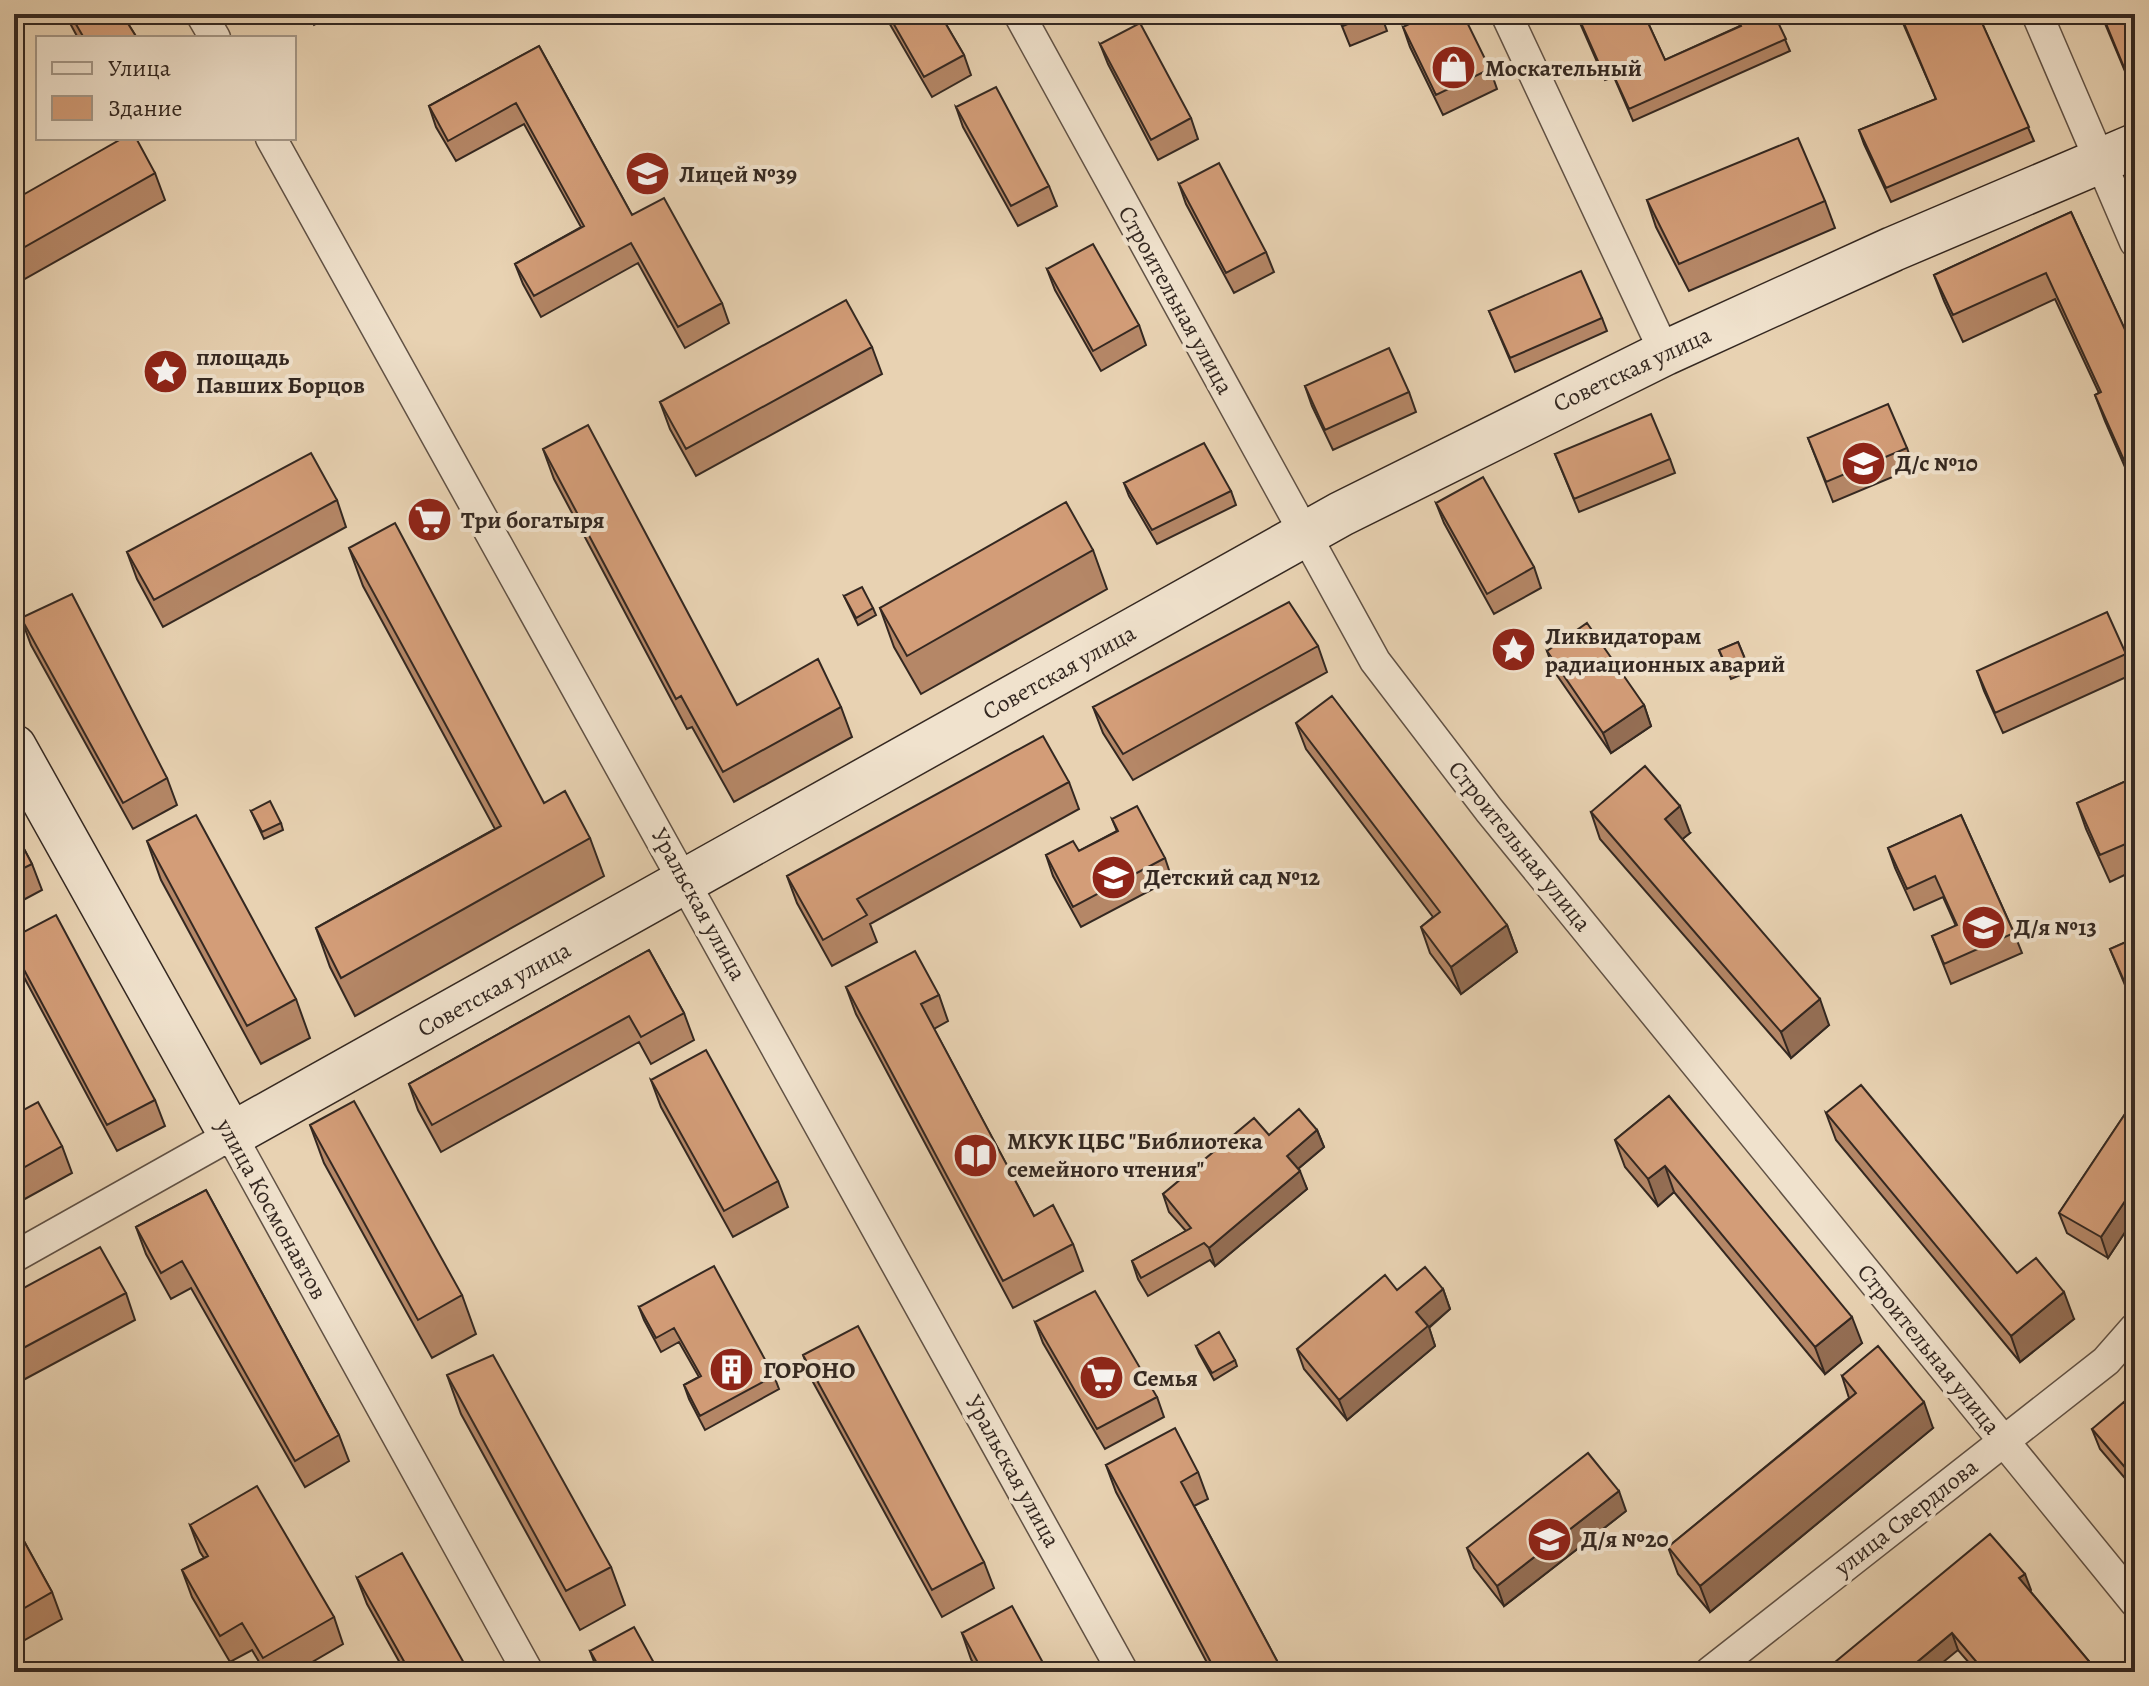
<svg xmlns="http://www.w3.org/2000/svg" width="2149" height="1686" font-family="Alegreya,serif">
<rect width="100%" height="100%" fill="#e8d2b2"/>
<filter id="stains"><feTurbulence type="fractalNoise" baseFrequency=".0025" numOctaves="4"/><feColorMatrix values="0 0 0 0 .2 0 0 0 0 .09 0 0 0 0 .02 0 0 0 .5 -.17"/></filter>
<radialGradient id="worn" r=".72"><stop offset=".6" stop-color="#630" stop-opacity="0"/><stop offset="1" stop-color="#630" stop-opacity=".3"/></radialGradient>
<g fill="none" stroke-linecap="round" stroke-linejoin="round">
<defs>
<path id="street" d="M 201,14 L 215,38
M 1019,14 L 1375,661 L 1489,810 L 2135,1602
M 1506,14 L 1665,353
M 2037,14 L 2135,242
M 271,138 L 1123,1672
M 14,1257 L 231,1135 L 528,1672
M 1710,1672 L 2106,1361 L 2135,1328"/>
<path id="secondary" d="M 14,747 L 231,1135 L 1341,514 L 1665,353 L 1893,249 L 2135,146"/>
</defs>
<!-- street casing -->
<use href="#street" stroke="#615245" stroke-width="33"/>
<!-- secondary casing -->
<use href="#secondary" stroke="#342821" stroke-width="47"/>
<!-- street -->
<use href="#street" stroke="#f0e2cd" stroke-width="30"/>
<!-- secondary -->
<use href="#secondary" stroke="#f0e2cd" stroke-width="44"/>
</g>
<!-- wall -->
<path fill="#b58767" stroke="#342821" stroke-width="2" d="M 65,14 L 122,14 L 137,38 L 78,38 Z
M 308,14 L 334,14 L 314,25 Z
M 884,14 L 940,14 L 964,55 L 971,75 L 932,97 Z
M 1337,14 L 1381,14 L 1387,31 L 1350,46 Z
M 1576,14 L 1644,14 L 1665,60 L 1740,26 L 1734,14 L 1774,14 L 1790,51 L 1633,121 L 1614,77 L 1605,80 Z
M 1899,14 L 1978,14 L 2034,141 L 1891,202 L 1864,144 L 1859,130 L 1936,99 Z
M 2101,14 L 2135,14 L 2135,95 Z
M 1403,27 L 1490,69 L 1497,89 L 1443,115 L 1410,47 Z
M 1100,44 L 1191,118 L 1198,139 L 1158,160 L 1108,64 Z
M 539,46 L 632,215 L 722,303 L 729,323 L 685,348 L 638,263 L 541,317 L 523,284 L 515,264 L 581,227 L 524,124 L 456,161 L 436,127 L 429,106 Z
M 956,107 L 1049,186 L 1057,206 L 1018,226 L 963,127 Z
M 155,173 L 165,200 L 14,285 L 14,200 Z
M 1179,184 L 1266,252 L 1274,272 L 1234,293 L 1186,204 Z
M 1647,200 L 1825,201 L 1835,228 L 1689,291 L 1656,227 Z
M 2071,212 L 2135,352 L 2135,490 L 2105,421 L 2095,395 L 2099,393 L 2055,299 L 1963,342 L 1944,301 L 1934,275 Z
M 1047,269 L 1139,325 L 1146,345 L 1101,371 L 1055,290 Z
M 1489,311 L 1602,318 L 1607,331 L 1515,372 Z
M 872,347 L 882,374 L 696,476 L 670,429 L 660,402 Z
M 1305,386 L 1409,392 L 1416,412 L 1333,450 L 1312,406 Z
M 1808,438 L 1907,448 L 1914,468 L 1833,502 Z
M 543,449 L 737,705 L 841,707 L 852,737 L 734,802 L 692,727 L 687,729 L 554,479 Z
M 1555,454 L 1670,459 L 1675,473 L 1579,512 Z
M 1124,483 L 1231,491 L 1236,505 L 1157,544 L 1129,496 Z
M 337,500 L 346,527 L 163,627 L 137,579 L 127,552 Z
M 1436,503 L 1534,567 L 1541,588 L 1494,614 L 1444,523 Z
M 349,548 L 544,803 L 590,838 L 604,876 L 355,1016 L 330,967 L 316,928 L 495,829 L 363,586 Z
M 1093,550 L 1107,589 L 921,694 L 894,647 L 880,608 Z
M 844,596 L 873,608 L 876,615 L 858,625 Z
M 21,618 L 167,778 L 177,805 L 133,829 L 31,645 Z
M 1738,642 L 1750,671 L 1731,679 L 1719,650 Z
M 1318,646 L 1327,672 L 1133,780 L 1103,733 L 1093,707 Z
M 1547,651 L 1644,705 L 1651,726 L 1611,753 L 1554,671 Z
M 2126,654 L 2133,674 L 2003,733 L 1984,691 L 1977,671 Z
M 1296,723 L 1507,925 L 1517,952 L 1461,994 L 1430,953 L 1421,927 L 1433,917 L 1306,749 Z
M 2135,777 L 2135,870 L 2110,882 L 2086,829 L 2077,803 Z
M 1069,782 L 1079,809 L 870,924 L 877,942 L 832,966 L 797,903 L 787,876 Z
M 251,811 L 281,823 L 283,830 L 264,839 Z
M 1591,812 L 1690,833 L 1682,839 L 1829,1025 L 1791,1058 L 1600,839 Z
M 1961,815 L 2014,933 L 2022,953 L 1951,984 L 1932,936 L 1956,926 L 1943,897 L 1914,910 L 1895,868 L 1888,848 Z
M 1112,819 L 1165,858 L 1172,879 L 1081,927 L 1053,876 L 1046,855 L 1079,851 L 1117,831 Z
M 14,830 L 32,864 L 42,890 L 14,905 Z
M 147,841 L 296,999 L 310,1038 L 261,1064 L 161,880 Z
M 14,937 L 155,1100 L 165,1126 L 117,1151 L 18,966 L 14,956 Z
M 2135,938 L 2135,1009 L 2110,949 Z
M 649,950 L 684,1013 L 694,1040 L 651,1064 L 639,1042 L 441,1152 L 418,1110 L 409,1084 Z
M 846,987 L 939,995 L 948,1021 L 934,1029 L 1034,1216 L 1073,1244 L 1083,1271 L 1013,1308 L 856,1014 Z
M 651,1080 L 778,1181 L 788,1207 L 733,1237 L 661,1107 Z
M 1669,1096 L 1862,1343 L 1825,1374 L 1674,1192 L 1658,1206 L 1625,1167 L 1615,1140 Z
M 2135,1099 L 2135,1217 L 2108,1258 L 2067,1233 L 2059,1213 Z
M 1826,1113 L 2017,1273 L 2074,1319 L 2020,1362 L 1836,1140 Z
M 14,1115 L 62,1146 L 72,1173 L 14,1205 Z
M 310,1125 L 462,1295 L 476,1334 L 432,1358 L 324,1163 Z
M 1317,1130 L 1324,1147 L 1298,1169 L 1307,1189 L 1215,1266 L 1210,1260 L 1148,1296 L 1138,1279 L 1132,1261 L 1186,1231 L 1169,1212 L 1163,1194 L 1269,1135 Z
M 206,1190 L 339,1435 L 349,1461 L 305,1487 L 191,1288 L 171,1299 L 146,1254 L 136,1227 Z
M 1443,1289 L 1450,1309 L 1429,1328 L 1435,1346 L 1347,1420 L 1304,1369 L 1297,1349 Z
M 14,1293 L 126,1293 L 135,1320 L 14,1385 Z
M 639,1307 L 774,1376 L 779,1389 L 705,1430 L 689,1399 L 684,1385 L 699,1377 L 679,1342 L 661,1352 L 644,1320 Z
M 1035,1322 L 1157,1397 L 1164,1417 L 1105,1449 L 1043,1343 Z
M 1196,1346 L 1235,1360 L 1237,1366 L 1214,1380 L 1199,1353 Z
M 803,1355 L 984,1562 L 994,1588 L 942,1617 L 813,1382 Z
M 447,1375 L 611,1567 L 625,1605 L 580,1630 L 461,1414 Z
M 1842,1376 L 1933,1428 L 1710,1612 L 1678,1574 L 1668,1547 L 1849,1398 Z
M 2135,1414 L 2135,1490 L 2100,1449 L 2092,1429 Z
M 1106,1465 L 1198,1472 L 1208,1499 L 1194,1506 L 1283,1672 L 1212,1672 L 1116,1492 Z
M 1626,1511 L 1504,1606 L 1474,1568 L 1467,1548 Z
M 14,1523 L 52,1592 L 62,1619 L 14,1646 Z
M 190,1525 L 334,1617 L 343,1644 L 295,1672 L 265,1672 L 252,1650 L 230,1662 L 192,1597 L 182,1570 L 204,1558 L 200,1552 Z
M 357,1578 L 469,1672 L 405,1672 L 367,1604 Z
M 2031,1590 L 2030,1591 L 2098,1672 L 1977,1672 L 1958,1650 L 1823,1672 Z
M 962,1633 L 1048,1672 L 978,1672 L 971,1659 Z
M 590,1651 L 659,1672 L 598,1672 Z"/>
<!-- shaded-wall -->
<path fill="#946e54" stroke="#342821" stroke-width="2" d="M 1644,705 L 1651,726 L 1611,753 L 1603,733 Z
M 1680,806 L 1690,833 L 1674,846 L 1665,819 Z
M 1507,925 L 1517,952 L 1461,994 L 1451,967 Z
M 1820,999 L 1829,1025 L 1791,1058 L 1781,1032 Z
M 1317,1130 L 1324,1147 L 1293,1173 L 1287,1156 Z
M 1665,1166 L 1674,1192 L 1658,1206 L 1648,1179 Z
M 1300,1171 L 1307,1189 L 1215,1266 L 1209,1248 Z
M 2135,1186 L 2135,1217 L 2108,1258 L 2101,1237 Z
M 1443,1289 L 1450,1309 L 1429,1327 L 1435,1346 L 1347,1420 L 1339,1400 L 1416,1312 Z
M 2064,1292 L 2074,1319 L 2020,1362 L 2011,1336 Z
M 1852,1317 L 1862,1343 L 1825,1374 L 1815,1347 Z
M 1924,1402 L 1933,1428 L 1710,1612 L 1700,1586 Z
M 1619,1491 L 1626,1511 L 1504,1606 L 1497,1586 Z
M 2025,1574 L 2031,1590 L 2025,1595 L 2019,1578 Z
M 1952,1633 L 1958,1650 L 1931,1672 L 1905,1672 Z"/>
<!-- building -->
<path fill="#d39d78" stroke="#342821" stroke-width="2" d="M 70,14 L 122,14 L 137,38 L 84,38 Z
M 888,14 L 940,14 L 964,55 L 924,77 Z
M 1338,14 L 1372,14 L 1343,26 Z
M 1429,14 L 1463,14 L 1490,69 L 1436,95 L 1403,27 Z
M 1577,14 L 1644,14 L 1665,60 L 1741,26 L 1735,14 L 1774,14 L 1786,39 L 1629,109 L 1609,65 L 1601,68 Z
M 1900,14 L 1978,14 L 2029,127 L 1886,188 L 1859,130 L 1936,99 Z
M 2102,14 L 2135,14 L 2135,80 L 2130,82 Z
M 1140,23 L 1191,118 L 1151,140 L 1100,44 Z
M 539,46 L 632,215 L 664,198 L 722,303 L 678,327 L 631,243 L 534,296 L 515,264 L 584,226 L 516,103 L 448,141 L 429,106 Z
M 996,87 L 1049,186 L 1011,206 L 956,107 Z
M 123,138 L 136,138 L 155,173 L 14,253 L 14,200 Z
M 1798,138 L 1825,201 L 1679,264 L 1647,200 Z
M 1219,163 L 1266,252 L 1226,273 L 1179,184 Z
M 2071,212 L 2133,347 L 2126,350 L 2135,371 L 2135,485 L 2095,395 L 2101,392 L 2046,273 L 1953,315 L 1934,275 Z
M 1093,244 L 1139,325 L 1093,351 L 1047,269 Z
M 1581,271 L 1602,318 L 1510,358 L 1489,311 Z
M 846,300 L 872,347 L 686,449 L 660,402 Z
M 1389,348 L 1409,392 L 1325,430 L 1305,386 Z
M 1888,404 L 1907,448 L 1826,482 L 1808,438 Z
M 1651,414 L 1670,459 L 1574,499 L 1555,454 Z
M 588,425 L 737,705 L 818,659 L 841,707 L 723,772 L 681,696 L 676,699 L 543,449 Z
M 1204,443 L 1231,491 L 1152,530 L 1124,483 Z
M 311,453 L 337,500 L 154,600 L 127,552 Z
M 1483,477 L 1534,567 L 1487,594 L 1436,503 Z
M 1066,502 L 1093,550 L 907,656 L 880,608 Z
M 395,523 L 544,803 L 565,791 L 590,838 L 341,978 L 316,928 L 501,826 L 349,548 Z
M 862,587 L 873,608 L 856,618 L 844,596 Z
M 72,594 L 167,778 L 123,803 L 21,618 Z
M 1289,602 L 1318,646 L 1123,754 L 1093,707 Z
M 2107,612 L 2126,654 L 1995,713 L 1977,671 Z
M 1587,623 L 1644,705 L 1603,733 L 1547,651 Z
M 1738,642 L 1747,664 L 1729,672 L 1719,650 Z
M 1332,696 L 1507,925 L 1451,967 L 1421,927 L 1440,912 L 1296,723 Z
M 1043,736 L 1069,782 L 857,899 L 867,915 L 823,940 L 787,876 Z
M 1645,766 L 1680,806 L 1665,819 L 1820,999 L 1781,1032 L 1591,812 Z
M 2135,777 L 2135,840 L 2100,855 L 2077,803 Z
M 270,801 L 281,823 L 262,832 L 251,811 Z
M 1137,806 L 1165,858 L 1073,907 L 1046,855 L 1073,841 L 1079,851 L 1118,831 L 1112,819 Z
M 196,815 L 296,999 L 247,1026 L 147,841 Z
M 1961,815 L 2014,933 L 1944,964 L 1932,936 L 1957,925 L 1935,876 L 1907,889 L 1888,848 Z
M 14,830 L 32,864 L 14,873 Z
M 56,915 L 155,1100 L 107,1125 L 14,951 L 14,937 Z
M 2135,938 L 2135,1006 L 2110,949 Z
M 649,950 L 684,1013 L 641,1037 L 629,1016 L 432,1125 L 409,1084 Z
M 915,951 L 939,995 L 921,1004 L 1034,1216 L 1053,1205 L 1073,1244 L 1003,1281 L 846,987 Z
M 706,1050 L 778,1181 L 724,1211 L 651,1080 Z
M 1861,1085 L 2017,1273 L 2036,1258 L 2064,1292 L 2011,1336 L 1826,1113 Z
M 1669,1096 L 1852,1317 L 1815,1347 L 1665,1166 L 1648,1179 L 1615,1140 Z
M 2135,1099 L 2135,1186 L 2101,1237 L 2059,1213 Z
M 354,1101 L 462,1295 L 418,1320 L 310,1125 Z
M 38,1102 L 62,1146 L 14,1173 L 14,1115 Z
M 1299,1109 L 1317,1130 L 1287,1156 L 1300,1171 L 1209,1248 L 1204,1243 L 1141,1278 L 1132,1261 L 1191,1228 L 1163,1194 L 1254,1118 L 1269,1135 Z
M 206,1190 L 339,1435 L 295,1461 L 182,1261 L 161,1273 L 136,1227 Z
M 100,1247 L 126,1293 L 14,1353 L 14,1293 Z
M 714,1266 L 774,1376 L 700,1416 L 684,1385 L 701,1376 L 674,1328 L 656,1338 L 639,1307 Z
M 1425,1267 L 1443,1289 L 1416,1312 L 1428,1326 L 1339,1400 L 1297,1349 L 1385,1275 L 1397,1290 Z
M 1095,1291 L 1157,1397 L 1097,1429 L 1035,1322 Z
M 858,1326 L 984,1562 L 932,1590 L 803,1355 Z
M 1219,1332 L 1235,1360 L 1212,1373 L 1196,1346 Z
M 1878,1346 L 1924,1402 L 1700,1586 L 1668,1547 L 1856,1393 L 1842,1376 Z
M 493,1355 L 611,1567 L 566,1591 L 447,1375 Z
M 2124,1402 L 2135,1414 L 2135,1479 L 2092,1429 Z
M 1175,1428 L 1198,1472 L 1181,1482 L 1283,1672 L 1216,1672 L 1106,1465 Z
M 1588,1453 L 1619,1491 L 1497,1586 L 1467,1548 Z
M 257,1486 L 334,1617 L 263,1658 L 242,1623 L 220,1636 L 182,1570 L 208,1556 L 190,1525 Z
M 14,1523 L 52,1592 L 14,1614 Z
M 1990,1534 L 2025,1574 L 2019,1578 L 2098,1672 L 1985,1672 L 1952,1633 L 1905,1672 L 1823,1672 Z
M 402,1553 L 469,1672 L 410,1672 L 357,1578 Z
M 1012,1606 L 1048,1672 L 983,1672 L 962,1633 Z
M 634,1627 L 659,1672 L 602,1672 L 590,1651 Z"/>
<!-- icons -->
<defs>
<symbol id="shop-disc" viewBox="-11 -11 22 22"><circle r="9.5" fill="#8f2418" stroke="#f0e2cd"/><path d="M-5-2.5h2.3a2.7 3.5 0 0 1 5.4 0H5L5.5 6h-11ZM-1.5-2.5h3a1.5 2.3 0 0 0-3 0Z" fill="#fff"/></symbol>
<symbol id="school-disc" viewBox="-11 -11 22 22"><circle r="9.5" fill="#8f2418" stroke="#f0e2cd"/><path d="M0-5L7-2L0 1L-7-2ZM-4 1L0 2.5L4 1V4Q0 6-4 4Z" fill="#fff"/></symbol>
<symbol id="sight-disc" viewBox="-11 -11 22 22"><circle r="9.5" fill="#8f2418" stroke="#f0e2cd"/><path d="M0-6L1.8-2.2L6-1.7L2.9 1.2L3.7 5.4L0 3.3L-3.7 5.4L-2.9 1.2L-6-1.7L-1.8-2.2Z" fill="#fff"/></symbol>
<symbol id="supermarket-disc" viewBox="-11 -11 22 22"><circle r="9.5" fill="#8f2418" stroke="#f0e2cd"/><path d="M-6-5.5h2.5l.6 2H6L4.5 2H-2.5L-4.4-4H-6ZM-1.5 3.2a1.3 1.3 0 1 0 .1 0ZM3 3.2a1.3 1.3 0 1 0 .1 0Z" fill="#fff"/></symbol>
<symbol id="library-disc" viewBox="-11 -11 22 22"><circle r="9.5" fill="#8f2418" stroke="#f0e2cd"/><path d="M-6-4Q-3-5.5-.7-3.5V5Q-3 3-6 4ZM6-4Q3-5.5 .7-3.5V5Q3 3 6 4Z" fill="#fff"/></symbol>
<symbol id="building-disc" viewBox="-11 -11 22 22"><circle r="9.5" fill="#8f2418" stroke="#f0e2cd"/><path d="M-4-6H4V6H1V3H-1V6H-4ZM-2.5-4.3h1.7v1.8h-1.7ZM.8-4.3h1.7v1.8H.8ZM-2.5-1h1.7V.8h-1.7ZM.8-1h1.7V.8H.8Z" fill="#fff"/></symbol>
</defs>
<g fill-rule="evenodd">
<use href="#shop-disc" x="1428" y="42" width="51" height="51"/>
<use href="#school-disc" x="622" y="148" width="51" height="51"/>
<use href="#sight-disc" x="140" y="346" width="51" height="51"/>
<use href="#school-disc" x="1838" y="438" width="51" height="51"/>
<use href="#supermarket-disc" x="404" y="494" width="51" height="51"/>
<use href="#sight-disc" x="1488" y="624" width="51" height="51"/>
<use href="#school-disc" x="1088" y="852" width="51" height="51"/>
<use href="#school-disc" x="1958" y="902" width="51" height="51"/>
<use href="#library-disc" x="950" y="1130" width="51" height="51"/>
<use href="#building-disc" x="706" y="1344" width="51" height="51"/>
<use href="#supermarket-disc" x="1076" y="1352" width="51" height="51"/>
<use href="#school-disc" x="1524" y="1514" width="51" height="51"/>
</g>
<g text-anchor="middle" stroke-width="8" stroke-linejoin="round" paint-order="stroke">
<!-- poi labels -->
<g font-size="24" font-weight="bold" fill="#342821" stroke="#f0e2cd" text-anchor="start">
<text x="1485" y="76">Москательный</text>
<text x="679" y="182">Лицей №39</text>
<text x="196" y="365">площадь<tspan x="196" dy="28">Павших Борцов</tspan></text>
<text x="1895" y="471">Д/с №10</text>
<text x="461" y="528">Три богатыря</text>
<text x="1545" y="644">Ликвидаторам<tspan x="1545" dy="28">радиационных аварий</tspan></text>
<text x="1144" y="885">Детский сад №12</text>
<text x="2014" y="935">Д/я №13</text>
<text x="1007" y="1149">МКУК ЦБС "Библиотека<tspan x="1007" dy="28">семейного чтения"</tspan></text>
<text x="763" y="1378">ГОРОНО</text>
<text x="1133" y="1386">Семья</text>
<text x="1581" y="1547">Д/я №20</text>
</g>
<!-- street labels -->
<g font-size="24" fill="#342821" stroke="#f0e2cd">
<text transform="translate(1176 300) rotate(61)" y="8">Строительная улица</text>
<text transform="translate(1632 369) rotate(-25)" y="8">Советская улица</text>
<text transform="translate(1059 672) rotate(-29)" y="8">Советская улица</text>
<text transform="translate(1520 846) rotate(51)" y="8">Строительная улица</text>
<text transform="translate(699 904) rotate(61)" y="8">Уральская улица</text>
<text transform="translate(494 989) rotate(-29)" y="8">Советская улица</text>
<text transform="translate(272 1209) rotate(61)" y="8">улица Космонавтов</text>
<text transform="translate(1929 1349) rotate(51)" y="8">Строительная улица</text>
<text transform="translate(1013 1471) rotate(61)" y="8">Уральская улица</text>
<text transform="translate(1906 1517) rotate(-38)" y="8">улица Свердлова</text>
</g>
</g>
<!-- margin -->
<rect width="2149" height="1686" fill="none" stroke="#e8d2b2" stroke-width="48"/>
<rect x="16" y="16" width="2117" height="1654" fill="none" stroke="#342821" stroke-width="4"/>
<rect x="24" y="24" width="2101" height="1638" fill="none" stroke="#342821" stroke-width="2"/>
<!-- legend -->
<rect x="36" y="36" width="260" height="104" fill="#f0e2cd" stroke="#a59888" stroke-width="2"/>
<rect x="52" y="62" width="40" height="12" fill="#f0e2cd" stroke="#a59888" stroke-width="2"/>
<text x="108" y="76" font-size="24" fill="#342821">Улица</text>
<rect x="52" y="96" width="40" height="24" fill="#d39d78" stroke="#a59888" stroke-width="2"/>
<text x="108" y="116" font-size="24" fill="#342821">Здание</text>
<rect width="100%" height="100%" filter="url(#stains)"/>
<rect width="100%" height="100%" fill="url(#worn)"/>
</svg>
